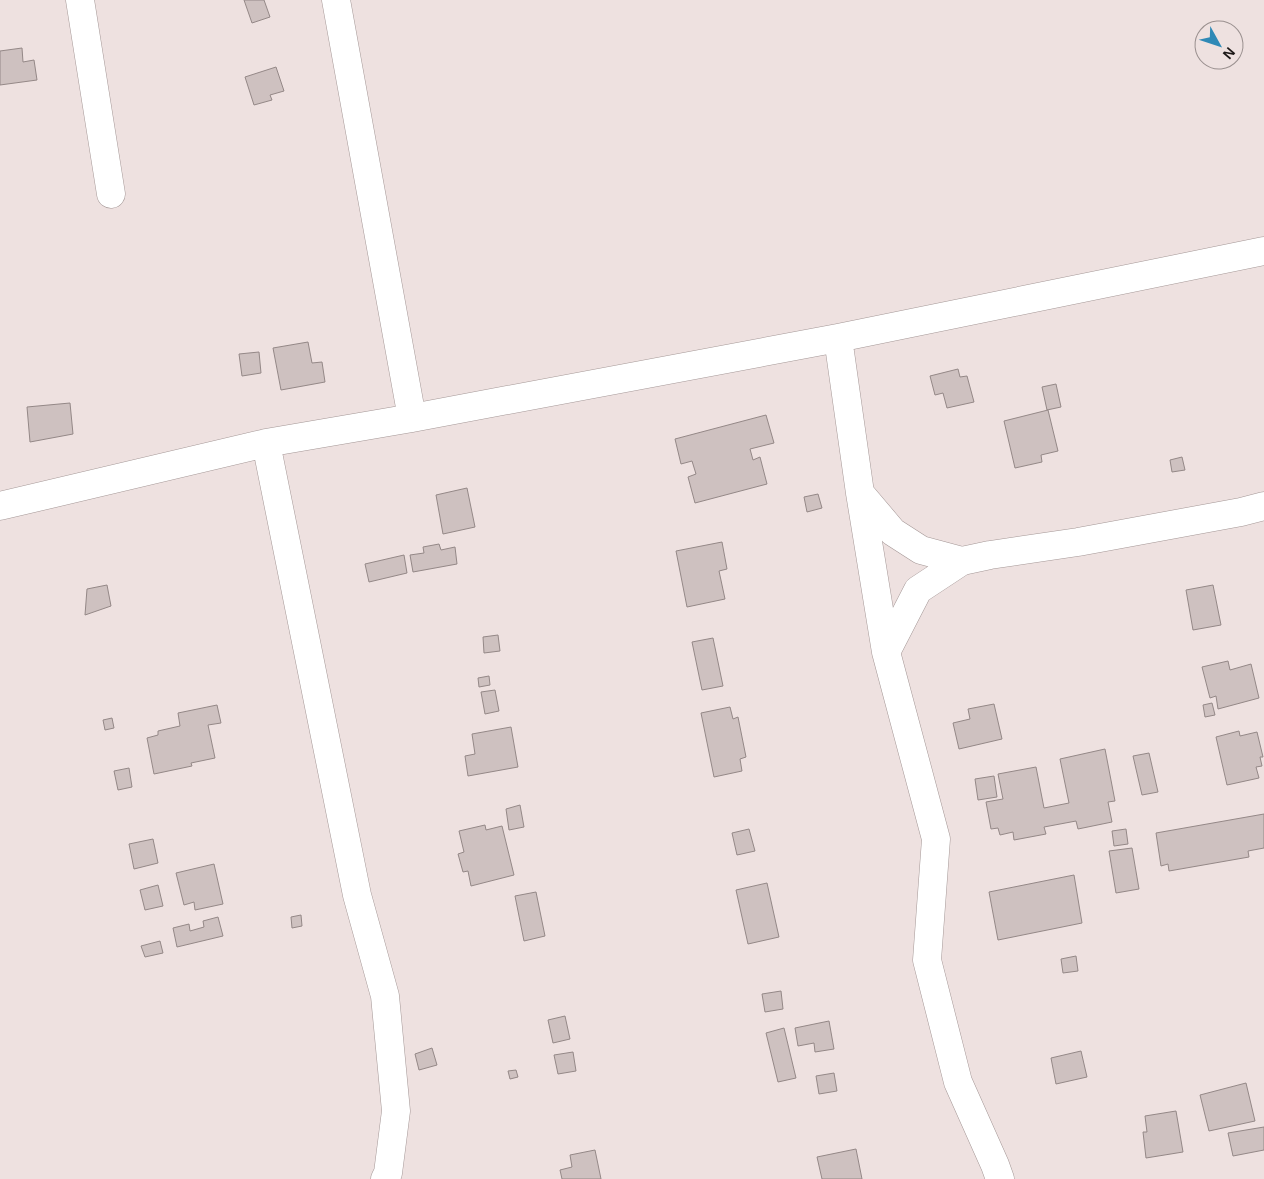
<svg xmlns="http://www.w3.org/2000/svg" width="1264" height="1179" font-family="Helvetica,sans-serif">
<rect width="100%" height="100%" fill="#eee1e0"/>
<!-- building -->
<path fill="#cec1c0" stroke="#948887" d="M 244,0 L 264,0 L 270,17 L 252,23 Z
M 22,48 L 23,62 L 34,60 L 37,80 L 0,85 L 0,51 Z
M 276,67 L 284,91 L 270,95 L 272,100 L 254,105 L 245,77 Z
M 308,342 L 312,363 L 322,362 L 325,382 L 281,390 L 273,348 Z
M 259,352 L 261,373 L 242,376 L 239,354 Z
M 958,369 L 960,377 L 967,376 L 974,402 L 947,408 L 943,393 L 935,395 L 930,376 Z
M 1056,384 L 1061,407 L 1047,410 L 1042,387 Z
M 70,403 L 73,434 L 30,442 L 27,407 Z
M 1048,410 L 1058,451 L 1041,455 L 1042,462 L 1015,468 L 1004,421 Z
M 766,415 L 774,443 L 750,449 L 753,460 L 760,457 L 767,484 L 695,503 L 688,477 L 696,474 L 692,461 L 681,464 L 675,439 Z
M 1182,457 L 1185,470 L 1172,472 L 1170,460 Z
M 467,488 L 475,527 L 443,534 L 436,495 Z
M 818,494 L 822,508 L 807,512 L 804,497 Z
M 722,542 L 727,569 L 719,571 L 725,599 L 687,607 L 676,551 Z
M 439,544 L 441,550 L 455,547 L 457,564 L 413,572 L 410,555 L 424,553 L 423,547 Z
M 404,555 L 407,573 L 369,582 L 365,564 Z
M 107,585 L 111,606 L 85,615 L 87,589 Z
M 1213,585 L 1221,625 L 1193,630 L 1186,590 Z
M 498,635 L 500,651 L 484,653 L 483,637 Z
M 713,638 L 723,686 L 702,690 L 692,642 Z
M 1228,661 L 1230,670 L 1251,664 L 1259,698 L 1218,709 L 1216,696 L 1210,698 L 1202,667 Z
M 489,676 L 490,685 L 479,687 L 478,678 Z
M 495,690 L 499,711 L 485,714 L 481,692 Z
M 1212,703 L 1215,715 L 1205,717 L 1203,705 Z
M 994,704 L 1002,739 L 959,749 L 953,723 L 970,719 L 968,709 Z
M 217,705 L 221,723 L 208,725 L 215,758 L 191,763 L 192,766 L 154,774 L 147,738 L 158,735 L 158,731 L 180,726 L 178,713 Z
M 730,707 L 733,719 L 738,717 L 746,757 L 740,759 L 742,771 L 714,777 L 701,713 Z
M 112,718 L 114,728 L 105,730 L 103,720 Z
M 511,727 L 518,767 L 468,776 L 465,756 L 475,754 L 472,734 Z
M 1239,731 L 1240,736 L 1257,732 L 1263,757 L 1260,757 L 1262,766 L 1256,767 L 1259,778 L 1227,785 L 1216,737 Z
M 1105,749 L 1115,801 L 1108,802 L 1112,822 L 1078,829 L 1076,821 L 1044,827 L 1046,834 L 1014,840 L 1013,832 L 1000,835 L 998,828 L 991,829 L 986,802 L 1003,799 L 998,774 L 1036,767 L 1044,808 L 1069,803 L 1060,759 Z
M 1149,753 L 1158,792 L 1142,795 L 1133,756 Z
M 129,768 L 132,787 L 118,790 L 114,771 Z
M 994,776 L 997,797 L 978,800 L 975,779 Z
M 520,805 L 524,827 L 509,830 L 506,809 Z
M 1264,814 L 1264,848 L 1248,851 L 1249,857 L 1169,871 L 1168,864 L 1161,866 L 1156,833 Z
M 485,825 L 486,830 L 502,826 L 514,875 L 471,886 L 468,871 L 463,872 L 458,854 L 464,852 L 459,831 Z
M 749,829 L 755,851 L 737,855 L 732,833 Z
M 1126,829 L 1128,844 L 1114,846 L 1112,831 Z
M 153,839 L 158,863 L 134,869 L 129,844 Z
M 1132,848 L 1139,889 L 1116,893 L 1109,851 Z
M 214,864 L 223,904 L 195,910 L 194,902 L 184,905 L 176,873 Z
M 1074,875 L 1082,923 L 998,940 L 989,892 Z
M 767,883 L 779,937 L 748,944 L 736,890 Z
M 158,885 L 163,906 L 145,910 L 140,890 Z
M 536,892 L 545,936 L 524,941 L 515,896 Z
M 301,915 L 302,926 L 292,928 L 291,917 Z
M 218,917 L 223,936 L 177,947 L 173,928 L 189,924 L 190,931 L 204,927 L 203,921 Z
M 160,941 L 163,953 L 145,957 L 141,946 Z
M 1076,956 L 1078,971 L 1063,973 L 1061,959 Z
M 781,991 L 783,1009 L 765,1012 L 762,994 Z
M 565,1016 L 570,1039 L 553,1043 L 548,1020 Z
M 829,1021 L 834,1049 L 815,1052 L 814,1043 L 798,1046 L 795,1028 Z
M 784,1028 L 796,1078 L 778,1082 L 766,1033 Z
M 432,1048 L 437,1065 L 419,1070 L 415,1054 Z
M 1081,1051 L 1087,1077 L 1056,1084 L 1051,1058 Z
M 573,1052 L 576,1071 L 558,1074 L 554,1055 Z
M 516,1070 L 518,1077 L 510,1079 L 508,1071 Z
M 834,1073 L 837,1091 L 819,1094 L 816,1076 Z
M 1246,1083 L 1255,1121 L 1209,1131 L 1200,1095 Z
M 1176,1111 L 1183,1152 L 1146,1158 L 1143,1132 L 1147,1132 L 1145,1116 Z
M 1264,1127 L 1264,1150 L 1233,1156 L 1228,1133 Z
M 856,1149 L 862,1179 L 822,1179 L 817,1157 Z
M 595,1150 L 601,1179 L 562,1179 L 560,1170 L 572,1167 L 570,1155 Z"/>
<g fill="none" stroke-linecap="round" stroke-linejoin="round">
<defs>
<path id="street" d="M 80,0 L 111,194
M 336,0 L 412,418
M 838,338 L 860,493 L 886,652 L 936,839 L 927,960 L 958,1082 L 995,1165 L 1000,1179
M 266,443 L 357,895 L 385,996 L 396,1111 L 388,1173 L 385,1179
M 860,493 L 893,532 L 921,550 L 962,561 L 990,555 L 1078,542 L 1241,512 L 1264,506
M 0,506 L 266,443 L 412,418 L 838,338 L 1264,251
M 886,652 L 918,590 L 962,561"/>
</defs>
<!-- street casing -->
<use href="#street" stroke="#a49796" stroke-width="29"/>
<!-- street -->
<use href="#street" stroke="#fff" stroke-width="28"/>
</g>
<!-- north arrow -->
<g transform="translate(1219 45) rotate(130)"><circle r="24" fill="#eee1e0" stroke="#9a908f"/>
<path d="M0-4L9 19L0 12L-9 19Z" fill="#2f89b6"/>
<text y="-8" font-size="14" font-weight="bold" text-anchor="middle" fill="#1b1716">N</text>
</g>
</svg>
